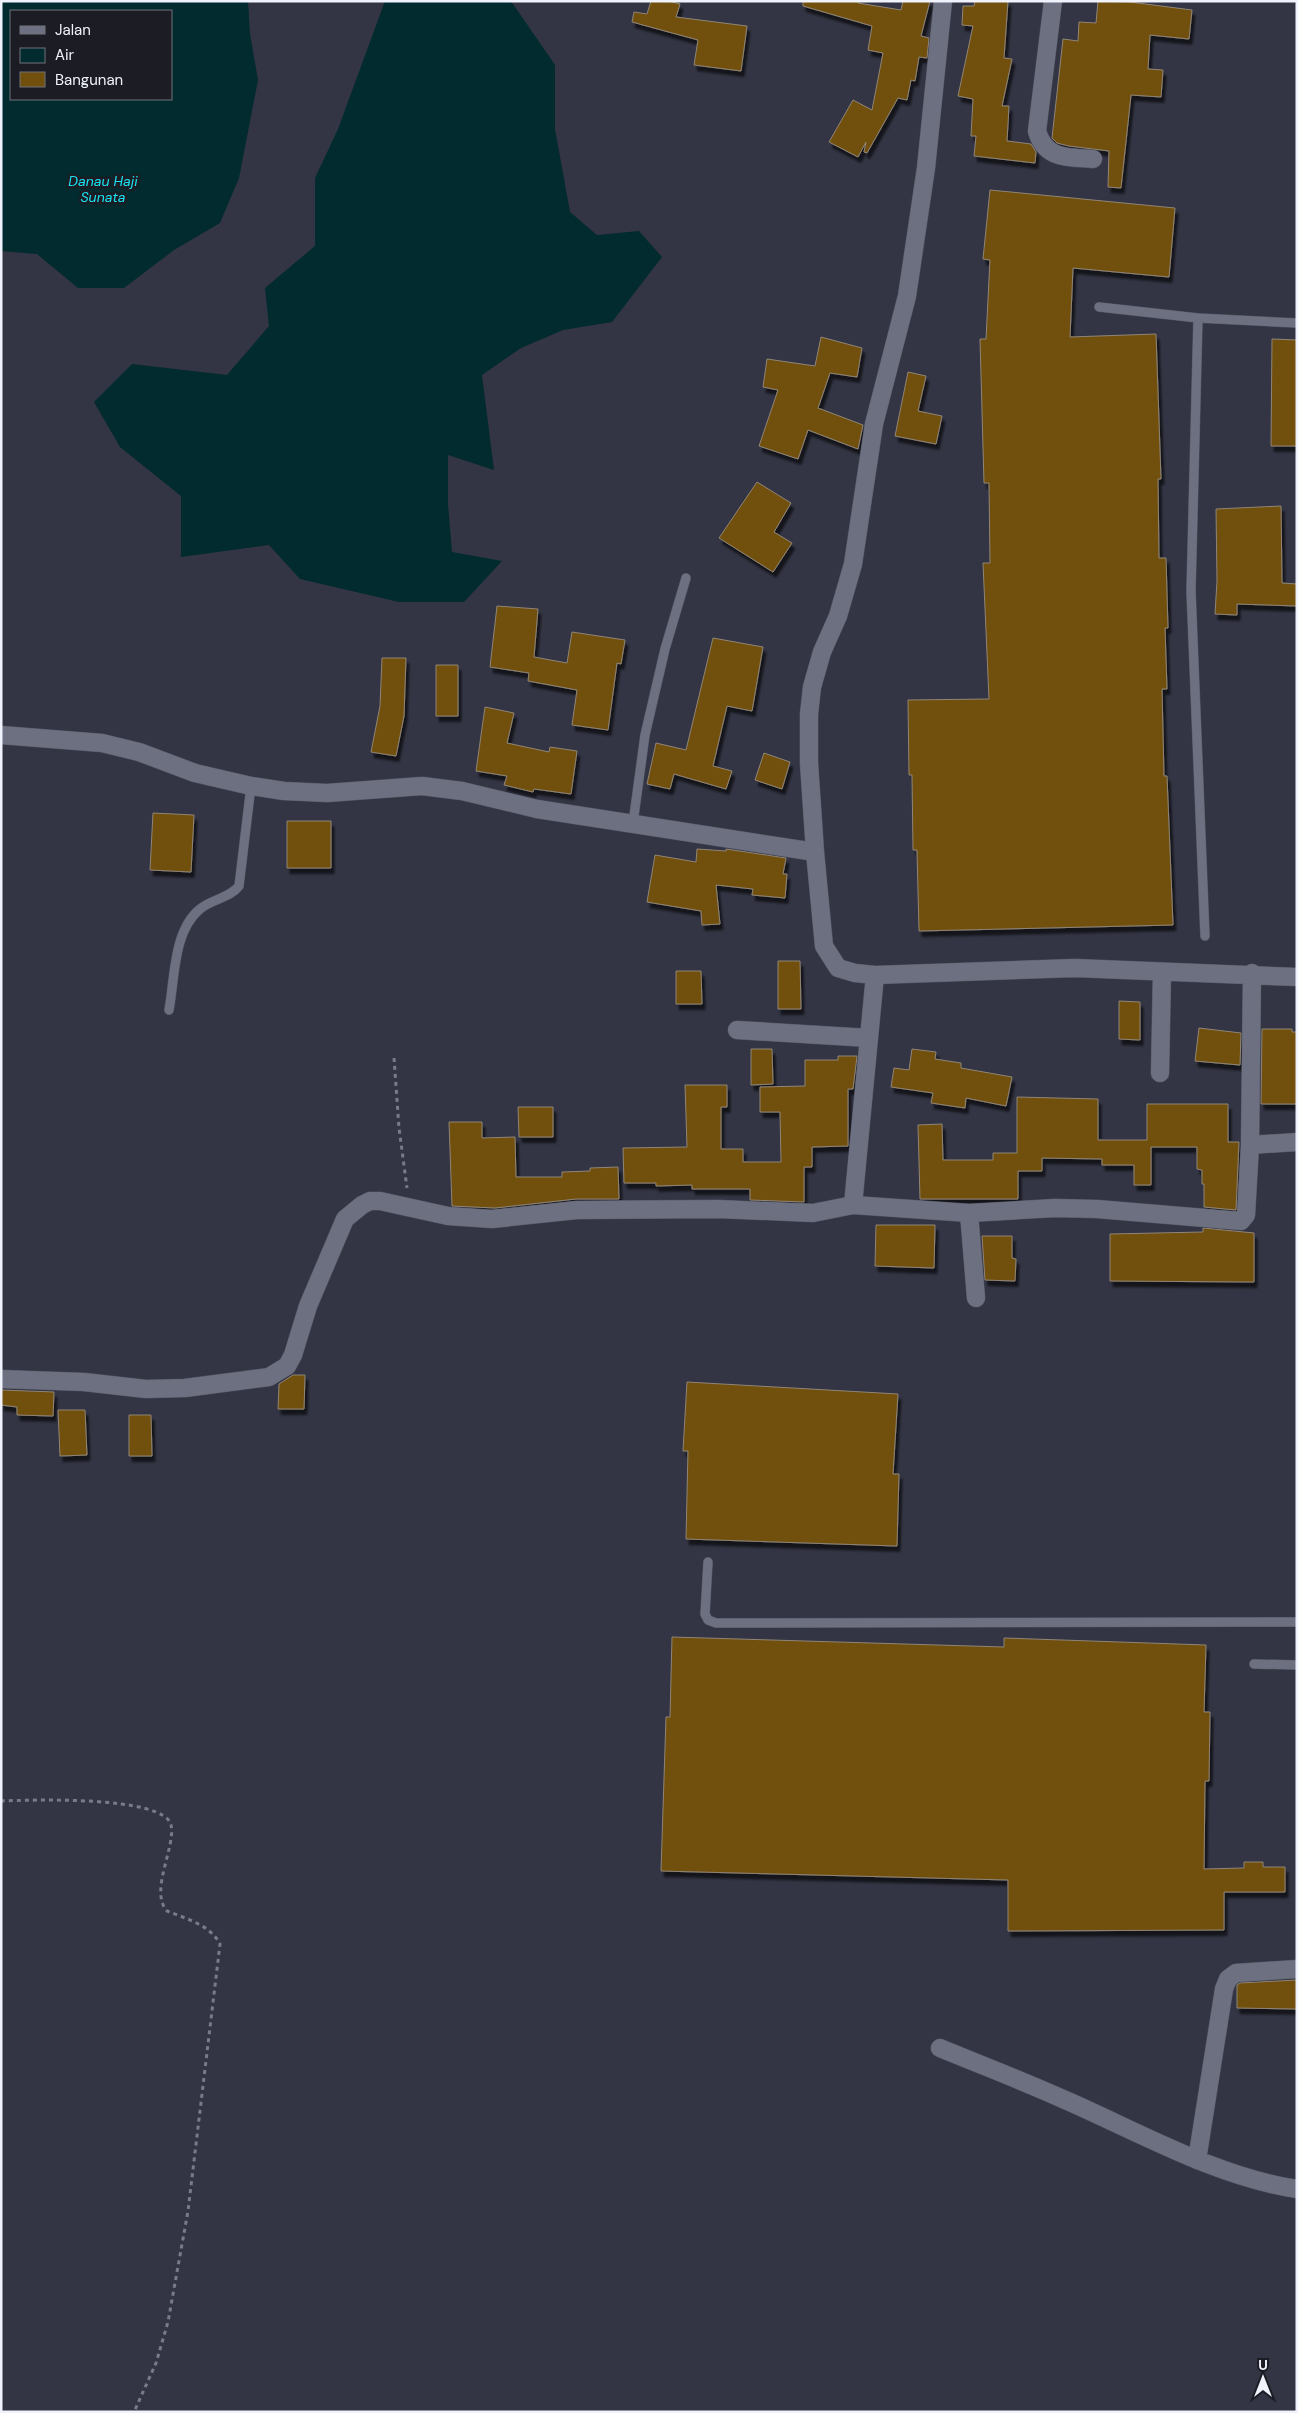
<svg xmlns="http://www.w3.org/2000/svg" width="1298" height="2413" font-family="'DM Sans',sans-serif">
<defs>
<filter id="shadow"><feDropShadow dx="3" dy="5.5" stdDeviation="1" flood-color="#0009"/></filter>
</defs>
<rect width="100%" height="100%" fill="#333544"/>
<!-- water -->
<path fill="#012b2e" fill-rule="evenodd" d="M 1,1 L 248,1 L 250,34 L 258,80 L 239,178 L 220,223 L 174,250 L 124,288 L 78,288 L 37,254 L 1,251 ZM 11,11 L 171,11 L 171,99 L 11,99 Z
M 385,1 L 510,1 L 513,4 L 555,65 L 555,129 L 570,212 L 597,235 L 639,231 L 662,257 L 612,322 L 563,330 L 521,348 L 482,375 L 494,470 L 448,455 L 448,504 L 452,552 L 502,561 L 464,602 L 399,602 L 300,579 L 269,545 L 181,557 L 181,496 L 120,447 L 94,402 L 132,364 L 227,375 L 269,326 L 265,288 L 315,246 L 315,178 L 338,129 Z"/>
<!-- building -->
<path fill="#714f0d" stroke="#908576" filter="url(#shadow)" d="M 651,1 L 668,1 L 680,4 L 676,17 L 747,26 L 741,71 L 694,65 L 698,40 L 632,22 L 634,12 L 647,14 Z
M 803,1 L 859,1 L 858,3 L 901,10 L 903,1 L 930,1 L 921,36 L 929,38 L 927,58 L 919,57 L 915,81 L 911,80 L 907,100 L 898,98 L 867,153 L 864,152 L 866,142 L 858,157 L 829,142 L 853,100 L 872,110 L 883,53 L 868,50 L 872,26 L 803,6 Z
M 975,1 L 1008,1 L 1004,58 L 1012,59 L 1002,106 L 1009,106 L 1007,141 L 1031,144 L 1036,152 L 1035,163 L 974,156 L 976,136 L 971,136 L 973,99 L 958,96 L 973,26 L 962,25 L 963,6 L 974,6 Z
M 1098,1 L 1130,2 L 1192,10 L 1189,39 L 1150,35 L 1148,69 L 1163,70 L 1161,97 L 1131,95 L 1121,188 L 1108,187 L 1109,151 L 1069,146 L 1057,143 L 1052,138 L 1063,39 L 1078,41 L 1079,22 L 1096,23 Z
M 990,190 L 1175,208 L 1169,277 L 1073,268 L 1070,337 L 1156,334 L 1161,479 L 1158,479 L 1159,558 L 1166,558 L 1168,628 L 1165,628 L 1167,689 L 1162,689 L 1164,776 L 1167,776 L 1173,925 L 919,931 L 917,850 L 913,850 L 912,775 L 909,775 L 908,700 L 989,699 L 983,563 L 990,563 L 989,483 L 984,483 L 980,339 L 986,339 L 990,260 L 983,259 Z
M 821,337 L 862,348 L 857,377 L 830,373 L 818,408 L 863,425 L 858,449 L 808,430 L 798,459 L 759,446 L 778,390 L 763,387 L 767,359 L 815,366 Z
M 1272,339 L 1297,340 L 1297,446 L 1271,446 Z
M 908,372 L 926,376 L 918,411 L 942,416 L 936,444 L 895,436 Z
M 757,482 L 791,503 L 774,532 L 792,543 L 773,572 L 719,538 Z
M 1281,506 L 1282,583 L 1297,584 L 1297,606 L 1237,604 L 1237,615 L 1215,614 L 1217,581 L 1216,509 Z
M 497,606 L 538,609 L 534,657 L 567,663 L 572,632 L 625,640 L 621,664 L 617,663 L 608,730 L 572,725 L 577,690 L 528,681 L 529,673 L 490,667 Z
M 713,638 L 763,647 L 752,711 L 727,706 L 713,766 L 732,771 L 726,789 L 674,774 L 670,789 L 647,784 L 656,743 L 686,750 Z
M 382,658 L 406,658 L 404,716 L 396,756 L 371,752 L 380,706 Z
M 436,665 L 458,665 L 458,716 L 436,716 Z
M 485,707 L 514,713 L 507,743 L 549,752 L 550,747 L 577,751 L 571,794 L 534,789 L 533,792 L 504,785 L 507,776 L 476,771 Z
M 764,753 L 790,762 L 782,789 L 755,780 Z
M 153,813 L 194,815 L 191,872 L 150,870 Z
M 287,821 L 331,821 L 331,868 L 287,868 Z
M 697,849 L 726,851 L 726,849 L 786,858 L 783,874 L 787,874 L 785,898 L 752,895 L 753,889 L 716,885 L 720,924 L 702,925 L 701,911 L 647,902 L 655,855 L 696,862 Z
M 778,961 L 800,961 L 801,1009 L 778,1009 Z
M 676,971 L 701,971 L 702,1004 L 676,1004 Z
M 1119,1001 L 1140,1002 L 1140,1040 L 1119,1039 Z
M 1199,1028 L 1241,1033 L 1240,1065 L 1195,1061 Z
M 1262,1029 L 1292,1029 L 1292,1032 L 1297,1032 L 1297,1104 L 1261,1104 Z
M 751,1049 L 772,1049 L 773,1084 L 751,1085 Z
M 912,1049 L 936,1052 L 935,1059 L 961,1063 L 961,1068 L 1012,1077 L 1006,1106 L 966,1098 L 965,1108 L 931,1103 L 933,1093 L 891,1087 L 894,1068 L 909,1070 Z
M 838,1056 L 857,1056 L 853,1089 L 848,1089 L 848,1146 L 812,1147 L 812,1167 L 804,1167 L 804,1202 L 750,1200 L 750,1189 L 692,1189 L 692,1185 L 656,1186 L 656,1183 L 624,1183 L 623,1148 L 687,1147 L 685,1085 L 727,1085 L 727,1107 L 721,1107 L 721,1149 L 743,1149 L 743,1162 L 781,1162 L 780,1112 L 760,1112 L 760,1087 L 805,1086 L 805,1060 L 838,1060 Z
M 1017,1097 L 1098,1099 L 1098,1140 L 1147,1140 L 1147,1104 L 1228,1104 L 1228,1142 L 1239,1142 L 1236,1210 L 1204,1207 L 1204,1184 L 1202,1184 L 1202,1170 L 1197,1169 L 1197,1147 L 1151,1147 L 1151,1185 L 1134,1185 L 1134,1165 L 1102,1165 L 1102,1159 L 1042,1158 L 1042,1171 L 1018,1171 L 1018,1199 L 920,1199 L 918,1125 L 942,1124 L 943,1160 L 993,1160 L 993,1153 L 1017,1153 Z
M 518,1107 L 553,1107 L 553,1137 L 519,1137 Z
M 449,1122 L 482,1122 L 482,1138 L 515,1137 L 516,1177 L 562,1177 L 562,1172 L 590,1171 L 590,1168 L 618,1167 L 619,1199 L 576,1199 L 495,1208 L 452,1206 Z
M 876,1225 L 935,1225 L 934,1268 L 875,1266 Z
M 1203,1228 L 1254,1233 L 1254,1282 L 1110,1281 L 1110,1234 L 1203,1232 Z
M 982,1236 L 1012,1236 L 1012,1258 L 1016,1259 L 1015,1281 L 985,1280 Z
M 293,1375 L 305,1375 L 304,1409 L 278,1409 L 279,1384 Z
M 687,1382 L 898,1394 L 893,1474 L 899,1474 L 897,1546 L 686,1539 L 688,1451 L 683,1451 Z
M 1,1390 L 54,1392 L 53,1416 L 17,1415 L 17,1407 L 1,1405 Z
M 58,1410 L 85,1410 L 87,1455 L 60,1456 Z
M 129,1415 L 151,1415 L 152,1456 L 129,1456 Z
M 672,1637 L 1004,1647 L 1004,1638 L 1206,1645 L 1204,1712 L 1210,1712 L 1209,1781 L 1205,1781 L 1204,1869 L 1244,1868 L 1244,1862 L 1263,1862 L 1263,1867 L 1285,1867 L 1285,1892 L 1224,1892 L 1224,1930 L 1008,1931 L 1008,1880 L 661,1871 L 666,1717 L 670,1717 Z
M 1297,1980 L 1297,2009 L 1237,2008 L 1237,1985 L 1240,1983 Z"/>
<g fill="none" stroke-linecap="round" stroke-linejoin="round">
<defs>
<path id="service" d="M 1099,307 L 1198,318
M 633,823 L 645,735 L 665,649 L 686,578
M 1205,936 L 1191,591 L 1198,318 L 1297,323
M 169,1010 C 175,978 173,931 200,909 C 212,899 230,898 239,886 L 251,786
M 708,1562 L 705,1614 L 708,1620 L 716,1623 L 1297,1622
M 1254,1664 L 1297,1665"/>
<path id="minor" d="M 1053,1 L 1037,131 C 1045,160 1069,157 1093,159
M 1,735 L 102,743 L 139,752 L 195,773 L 251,786 L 284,791 L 327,793 L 422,786 L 462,791 L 537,809 L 815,852 L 824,946 L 838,968 L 855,973 L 875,975 L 1075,968 L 1297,977
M 815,852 L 809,763 L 809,714 L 812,687 L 822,652 L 838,616 L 853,564 L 874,424 L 907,296 L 926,168 L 943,1
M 737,1030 L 869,1038
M 1160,1073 L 1162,972
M 1250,1145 L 1297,1142
M 853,1205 L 875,975
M 969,1213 L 976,1298
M 1,1379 L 84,1382 L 146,1389 L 185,1388 L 269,1377 L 287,1366 L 293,1355 L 308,1306 L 345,1219 L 362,1205 L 370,1201 L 380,1201 L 448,1216 L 492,1219 L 577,1210 L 718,1209 L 813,1213 L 853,1205 L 969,1213 L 1055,1208 L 1097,1209 L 1241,1221 L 1246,1215 L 1250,1145 L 1252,973
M 940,2048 C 981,2065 1023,2081 1063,2099 C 1137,2131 1216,2177 1297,2189
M 1197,2160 L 1224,1989 L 1228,1979 L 1236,1973 L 1297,1969"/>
</defs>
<!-- service casing -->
<use href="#service" stroke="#535561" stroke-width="10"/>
<!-- minor casing -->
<use href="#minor" stroke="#535561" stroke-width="19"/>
<!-- path -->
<path stroke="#797b88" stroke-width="3" stroke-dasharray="4 4" stroke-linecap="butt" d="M 394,1058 L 399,1128 L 407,1188
M 1,1801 C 28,1800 164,1795 171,1825 C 176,1847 149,1891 167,1911 C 187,1919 210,1925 220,1944 L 188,2211 L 168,2322 L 156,2363 L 134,2412"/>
<!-- service -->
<use href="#service" stroke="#6d7080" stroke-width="9"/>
<!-- minor -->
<use href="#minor" stroke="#6d7080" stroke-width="18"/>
</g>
<g text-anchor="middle" stroke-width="5" stroke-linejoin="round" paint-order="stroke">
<!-- water labels -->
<g font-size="14" font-style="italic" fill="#18e5f3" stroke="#1c1d24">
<text x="103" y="186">Danau Haji<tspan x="103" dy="16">Sunata</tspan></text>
</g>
</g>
<!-- border -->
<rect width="1298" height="2413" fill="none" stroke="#f1f3fc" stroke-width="5"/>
<!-- legend -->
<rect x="10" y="10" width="162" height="90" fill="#1c1d24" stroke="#71737a"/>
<rect x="20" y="26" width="25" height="8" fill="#6d7080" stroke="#71737a"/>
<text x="55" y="35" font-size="15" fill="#f1f3fc">Jalan</text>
<rect x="20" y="48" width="25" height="15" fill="#012b2e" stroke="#71737a"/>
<text x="55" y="60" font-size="15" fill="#f1f3fc">Air</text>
<rect x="20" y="72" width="25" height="15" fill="#714f0d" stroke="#71737a"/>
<text x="55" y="85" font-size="15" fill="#f1f3fc">Bangunan</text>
<!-- north arrow -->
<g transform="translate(1263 2378)" stroke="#1c1d24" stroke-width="4" paint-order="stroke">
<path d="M0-4L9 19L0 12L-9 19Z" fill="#f1f3fc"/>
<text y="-8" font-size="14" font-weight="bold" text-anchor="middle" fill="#f1f3fc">U</text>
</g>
</svg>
